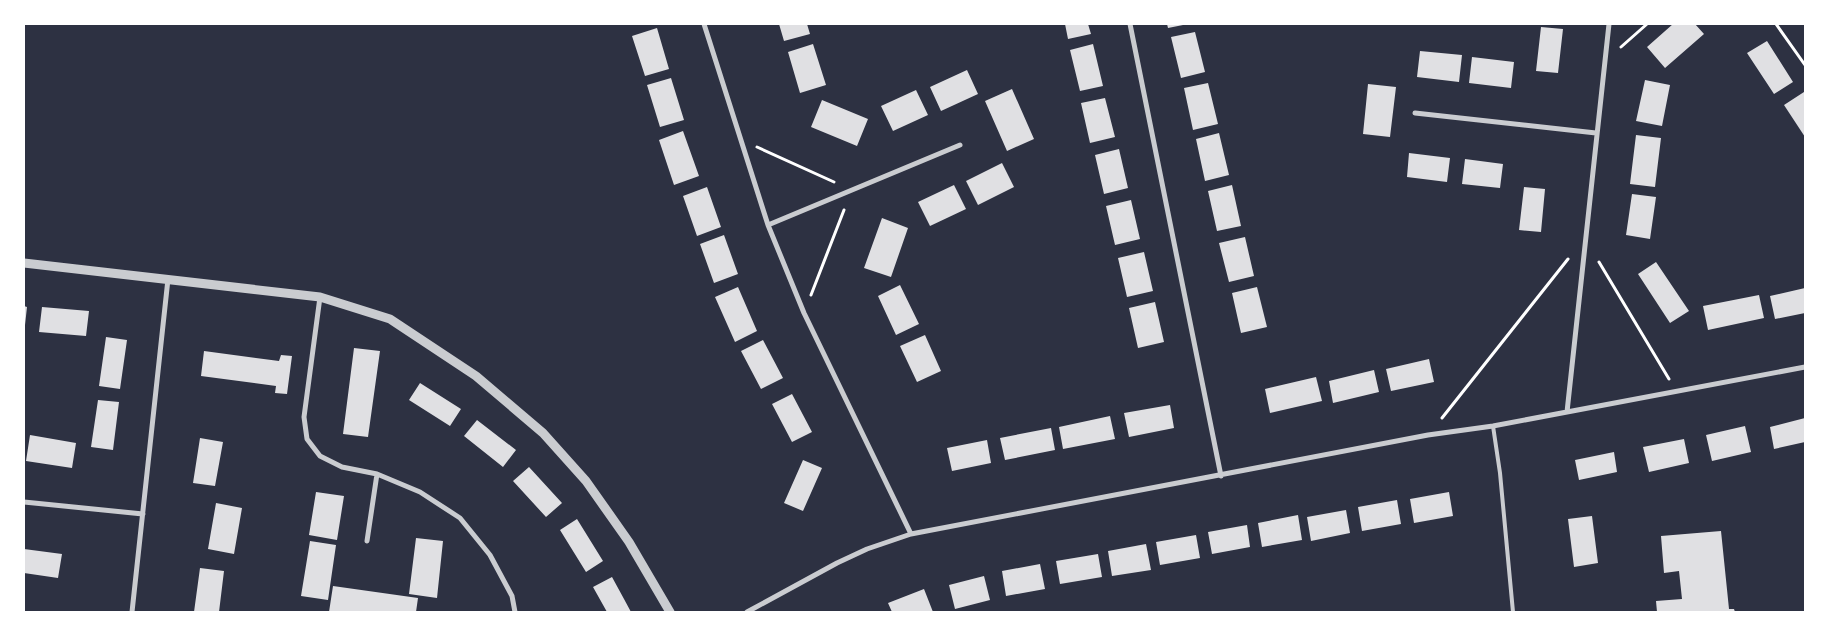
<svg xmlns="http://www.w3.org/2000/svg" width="1829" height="636" font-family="'Source Serif 4',serif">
<rect width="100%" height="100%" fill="#2d3142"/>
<!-- building -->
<path fill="#e0e0e3" d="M 779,24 L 807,24 L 810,34 L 784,41 Z
M 1065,24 L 1088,24 L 1091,34 L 1068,39 Z
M 1167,24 L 1183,24 L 1183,25 L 1168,28 Z
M 1673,24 L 1695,24 L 1704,34 L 1665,68 L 1647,47 Z
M 1541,27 L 1563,29 L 1558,73 L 1536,71 Z
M 657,28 L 669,69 L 645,76 L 632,36 Z
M 1195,32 L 1205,72 L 1181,78 L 1171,37 Z
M 1767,41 L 1793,82 L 1774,94 L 1747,53 Z
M 813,44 L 826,85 L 800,93 L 788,52 Z
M 1093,44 L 1103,86 L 1080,91 L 1070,50 Z
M 1420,51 L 1462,55 L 1459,82 L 1417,77 Z
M 1472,57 L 1514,62 L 1511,88 L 1469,83 Z
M 967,70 L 978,94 L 941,111 L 930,87 Z
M 671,78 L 684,120 L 660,127 L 647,85 Z
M 1645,80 L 1670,85 L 1662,126 L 1636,121 Z
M 1208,83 L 1218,124 L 1193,130 L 1184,88 Z
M 1368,84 L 1396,87 L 1390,137 L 1363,134 Z
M 1012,89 L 1034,139 L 1007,151 L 985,101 Z
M 916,90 L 928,115 L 893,131 L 881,106 Z
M 1804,92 L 1805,95 L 1805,137 L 1784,105 Z
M 1105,98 L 1115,137 L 1090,143 L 1081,103 Z
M 822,100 L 868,119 L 857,146 L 811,127 Z
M 683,131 L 699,176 L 674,185 L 659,140 Z
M 1219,133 L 1229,175 L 1205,181 L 1196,139 Z
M 1636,135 L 1661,138 L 1655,187 L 1630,184 Z
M 1119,149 L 1128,188 L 1104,194 L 1095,155 Z
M 1409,153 L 1450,158 L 1447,182 L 1407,177 Z
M 1465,159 L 1503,164 L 1500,188 L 1462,184 Z
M 1002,163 L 1014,187 L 978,205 L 966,181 Z
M 954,185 L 966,209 L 930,226 L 918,202 Z
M 1232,185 L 1241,226 L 1217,231 L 1208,191 Z
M 707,187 L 721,227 L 697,236 L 683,196 Z
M 1524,187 L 1545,189 L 1541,232 L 1519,230 Z
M 1632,194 L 1656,197 L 1650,239 L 1626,235 Z
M 1131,200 L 1140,239 L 1115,245 L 1106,206 Z
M 882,218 L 908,228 L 891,277 L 864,268 Z
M 724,235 L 738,274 L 714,283 L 700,244 Z
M 1245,237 L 1254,276 L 1229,282 L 1219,243 Z
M 1144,252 L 1153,291 L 1127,297 L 1118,258 Z
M 1656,262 L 1689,311 L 1670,323 L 1638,274 Z
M 900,285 L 919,324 L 896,335 L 878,296 Z
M 738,287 L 757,331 L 735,342 L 715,297 Z
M 1257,287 L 1267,327 L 1241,333 L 1232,293 Z
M 1805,288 L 1805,313 L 1775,319 L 1770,296 Z
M 1759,295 L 1764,318 L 1708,330 L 1703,306 Z
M 1155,302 L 1164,342 L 1138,348 L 1129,308 Z
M 24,306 L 27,307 L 25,325 L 24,325 Z
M 42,307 L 89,311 L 86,336 L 39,332 Z
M 925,335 L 941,371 L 917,382 L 900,346 Z
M 106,337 L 127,340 L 120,389 L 99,386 Z
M 763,340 L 783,378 L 761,389 L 741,351 Z
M 354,348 L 380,351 L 368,437 L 343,434 Z
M 204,351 L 279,361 L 281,355 L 292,356 L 287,394 L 275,393 L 276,386 L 201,376 Z
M 1429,359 L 1434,382 L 1391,391 L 1386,369 Z
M 1374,370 L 1379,392 L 1333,403 L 1329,381 Z
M 1316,377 L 1322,401 L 1270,413 L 1265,389 Z
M 420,383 L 461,409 L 450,426 L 409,400 Z
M 792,394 L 812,432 L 792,442 L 772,404 Z
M 98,400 L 119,402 L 113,450 L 91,447 Z
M 1170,405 L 1174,428 L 1129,437 L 1124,413 Z
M 1110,416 L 1115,439 L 1063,449 L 1059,427 Z
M 1805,418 L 1805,442 L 1774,449 L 1770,427 Z
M 477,420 L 516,450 L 503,467 L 464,436 Z
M 1745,426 L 1751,452 L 1712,461 L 1706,435 Z
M 1051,428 L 1055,450 L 1005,460 L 1000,438 Z
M 30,435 L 76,443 L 72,468 L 26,461 Z
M 200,438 L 223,442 L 215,486 L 193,483 Z
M 1684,439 L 1689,463 L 1649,472 L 1643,447 Z
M 987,440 L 991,463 L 952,471 L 947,448 Z
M 1614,452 L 1617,472 L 1579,480 L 1575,460 Z
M 803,460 L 822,468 L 803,511 L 784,503 Z
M 529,467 L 562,503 L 546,517 L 513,481 Z
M 316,492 L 344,496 L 337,540 L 309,535 Z
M 1449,492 L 1453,516 L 1414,523 L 1410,499 Z
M 1397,500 L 1401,524 L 1362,531 L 1358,507 Z
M 216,503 L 242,508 L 234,554 L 208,549 Z
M 1346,510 L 1350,533 L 1311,541 L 1307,517 Z
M 1298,515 L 1302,540 L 1262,547 L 1258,523 Z
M 1592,516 L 1598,563 L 1574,567 L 1568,519 Z
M 577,519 L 603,561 L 586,572 L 560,530 Z
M 1247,525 L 1250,547 L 1212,554 L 1208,532 Z
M 1721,531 L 1729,609 L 1734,609 L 1735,612 L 1657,612 L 1656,601 L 1682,599 L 1679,571 L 1664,573 L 1661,536 Z
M 1196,535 L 1200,558 L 1160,565 L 1156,542 Z
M 416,538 L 443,541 L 437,598 L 409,594 Z
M 310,541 L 336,545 L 328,600 L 301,596 Z
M 1146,544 L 1151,570 L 1112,576 L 1108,551 Z
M 24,549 L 62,554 L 58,578 L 24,573 Z
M 1098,554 L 1102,577 L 1060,584 L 1056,561 Z
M 1040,564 L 1045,589 L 1006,596 L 1002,571 Z
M 200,568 L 224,571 L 219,612 L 194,612 Z
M 984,576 L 990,600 L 955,609 L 949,585 Z
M 612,577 L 624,599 L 631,612 L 607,612 L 593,587 Z
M 333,586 L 418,598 L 416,612 L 329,612 Z
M 924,589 L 933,612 L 892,612 L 888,603 Z"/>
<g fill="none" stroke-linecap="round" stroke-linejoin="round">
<!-- path -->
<path stroke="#fff" stroke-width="3" d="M 1776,24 L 1805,65
M 1621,47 L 1647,24
M 757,147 L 834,182
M 1599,262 L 1669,379
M 811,295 L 844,210
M 1442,418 L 1568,259"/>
<!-- service -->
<path stroke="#caccd0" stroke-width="4" d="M 1493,426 L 1500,473 L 1513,612"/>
<!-- minor -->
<path stroke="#caccd0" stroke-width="5" d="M 704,24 L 768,225 L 804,313 L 911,534
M 1130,24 L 1221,476
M 1415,113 L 1596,133
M 768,225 L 960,145
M 320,297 L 304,417 L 307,439 L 320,456 L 342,467 L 377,474 L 420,492 L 460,518 L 490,555 L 512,596 L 515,612
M 1567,412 L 1609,24
M 24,502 L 143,514
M 367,541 L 377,474
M 132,612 L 168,279
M 747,612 L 837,563 L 867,549 L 911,534 L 1428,435 L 1493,426 L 1805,367"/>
<!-- tertiary -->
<path stroke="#caccd0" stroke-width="9" d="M 24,263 L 320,297 L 390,319 L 476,376 L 543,433 L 586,481 L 629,542 L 670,612"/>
</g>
<!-- border -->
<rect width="1829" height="636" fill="none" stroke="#ffffff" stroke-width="50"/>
</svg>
